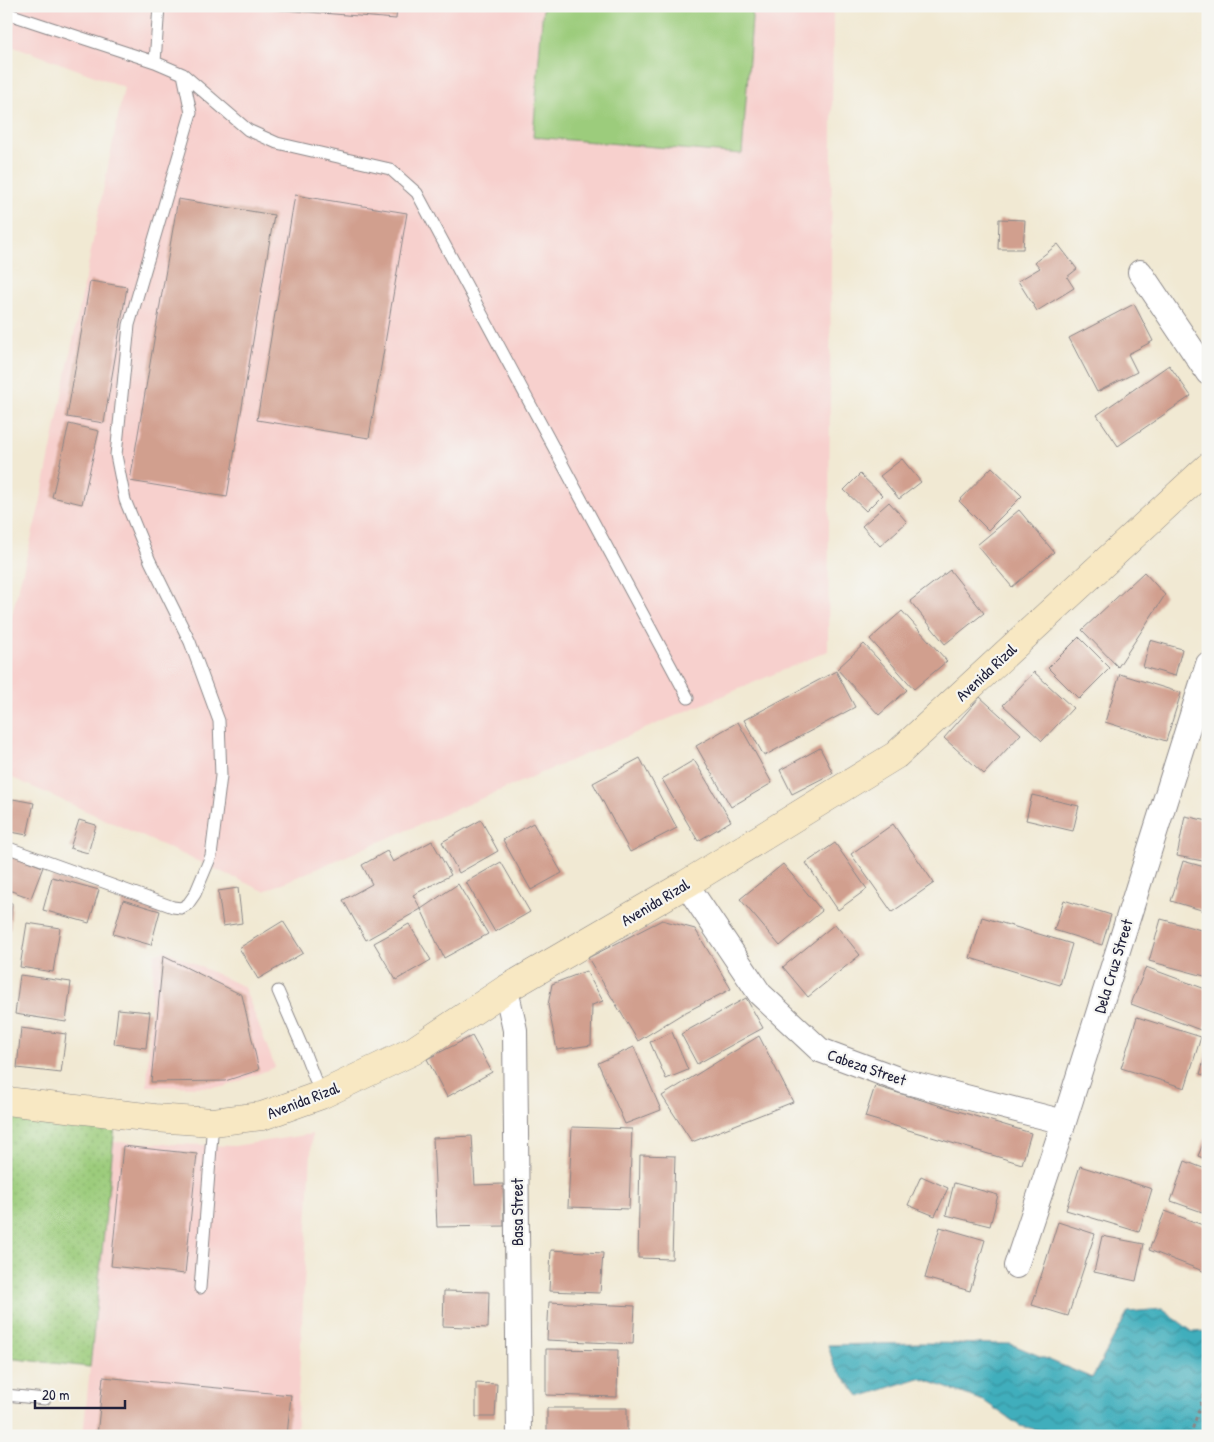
<svg xmlns="http://www.w3.org/2000/svg" width="1214" height="1442" font-family="'Patrick Hand',sans-serif">
<defs>
<pattern id="grass-dots" width="8" height="8" patternUnits="userSpaceOnUse" patternTransform="scale(1.25)"><rect width="8" height="8" fill="#9ccc7b"/><path d="M2 2h.1M6 6h.1" fill="none" stroke="#86af6b" stroke-width="1.8" stroke-linecap="round"/></pattern>
<pattern id="water-waves" width="16" height="10" patternUnits="userSpaceOnUse" patternTransform="scale(1.25)"><rect width="16" height="10" fill="#40aebc"/><path d="M0 5q4-4 8 0t8 0" fill="none" stroke="#358d9a"/></pattern>
</defs>
<rect width="100%" height="100%" fill="#f6f6f2"/>
<filter id="ink" filterUnits="userSpaceOnUse"><feTurbulence type="fractalNoise" baseFrequency=".02" numOctaves="2"/><feDisplacementMap in="SourceGraphic" scale="10" xChannelSelector="R" yChannelSelector="G"/><feConvolveMatrix kernelMatrix="1 2 1 2 8 2 1 2 1" color-interpolation-filters="sRGB"/></filter>
<filter id="wash" filterUnits="userSpaceOnUse"><feTurbulence type="fractalNoise" baseFrequency=".0096" numOctaves="4" result="noise"/><feDisplacementMap in="SourceGraphic" scale="20" xChannelSelector="R" yChannelSelector="G"/><feGaussianBlur stdDeviation="1.12" result="paint"/><feColorMatrix in="noise" values="0 0 0 0 0 0 0 0 0 0 0 0 0 0 0 0 0 1.4 0 .05"/><feComposite in="paint" operator="in"/></filter>
<g filter="url(#wash)">
<rect width="100%" height="100%" fill="#f1e9d3"/>
<!-- built -->
<path fill="#f7d0cd" d="M 6,6 L 833,6 L 828,651 L 264,891 L 6,775 L 6,637 L 40,504 L 124,87 L 6,43 Z
M 165,950 L 244,987 L 275,1067 L 224,1087 L 147,1086 L 154,954 Z
M 312,1134 L 296,1436 L 83,1436 L 113,1142 L 234,1146 Z"/>
<!-- grass -->
<path fill="url(#grass-dots)" stroke="#5f775b" d="M 6,1114 L 115,1126 L 90,1367 L 6,1358 Z"/>
<!-- park -->
<path fill="#9ccc7b" stroke="#5f775b" d="M 543,6 L 753,6 L 742,154 L 533,137 Z"/>
<!-- water -->
<path fill="url(#water-waves)" stroke="#31687c" d="M 1162,1309 L 1193,1332 L 1208,1331 L 1208,1436 L 1070,1436 L 1020,1426 L 984,1401 L 919,1378 L 860,1397 L 834,1365 L 828,1345 L 921,1343 L 1011,1344 L 1092,1378 L 1128,1312 Z"/>
<g id="blocks">
<!-- building -->
<path fill="#d19f8e" d="M 259,6 L 397,6 L 396,19 L 259,8 Z
M 295,195 L 407,213 L 369,438 L 257,420 Z
M 178,199 L 274,215 L 227,497 L 130,481 Z
M 999,219 L 1025,220 L 1023,249 L 998,249 Z
M 1058,244 L 1077,269 L 1067,277 L 1074,288 L 1037,311 L 1018,281 L 1040,268 L 1035,262 Z
M 90,281 L 127,287 L 104,423 L 67,417 Z
M 1134,304 L 1153,341 L 1128,354 L 1137,372 L 1097,392 L 1069,338 Z
M 1169,365 L 1191,396 L 1118,446 L 1097,415 Z
M 69,424 L 99,431 L 82,504 L 52,497 Z
M 902,459 L 921,482 L 899,499 L 880,476 Z
M 992,467 L 1022,496 L 988,530 L 959,501 Z
M 860,474 L 882,495 L 866,511 L 844,490 Z
M 889,502 L 907,522 L 880,546 L 862,526 Z
M 1019,510 L 1054,552 L 1012,587 L 977,545 Z
M 950,570 L 984,613 L 945,644 L 910,601 Z
M 1144,572 L 1165,595 L 1118,667 L 1082,630 Z
M 902,611 L 947,661 L 914,689 L 870,639 Z
M 1079,637 L 1110,668 L 1079,699 L 1048,668 Z
M 1150,640 L 1182,649 L 1175,676 L 1143,667 Z
M 864,644 L 907,690 L 879,715 L 837,669 Z
M 836,671 L 855,707 L 764,756 L 744,720 Z
M 1034,672 L 1073,708 L 1042,741 L 1003,705 Z
M 1120,674 L 1181,693 L 1166,741 L 1105,722 Z
M 980,697 L 1021,734 L 984,774 L 944,738 Z
M 738,722 L 772,783 L 731,807 L 696,746 Z
M 820,748 L 833,773 L 792,794 L 780,770 Z
M 640,758 L 677,828 L 630,852 L 593,783 Z
M 694,760 L 731,821 L 698,841 L 662,779 Z
M 1032,795 L 1079,806 L 1073,831 L 1026,820 Z
M 13,799 L 34,803 L 27,835 L 6,831 Z
M 1185,816 L 1208,821 L 1208,862 L 1177,856 Z
M 79,820 L 96,825 L 88,853 L 70,848 Z
M 481,820 L 498,851 L 459,873 L 442,842 Z
M 533,823 L 562,873 L 531,890 L 503,840 Z
M 893,824 L 934,883 L 892,912 L 851,854 Z
M 432,841 L 451,875 L 413,895 L 421,909 L 366,940 L 343,900 L 372,884 L 362,865 L 387,851 L 393,862 Z
M 835,843 L 867,889 L 838,910 L 806,863 Z
M 6,853 L 43,867 L 31,898 L 6,889 Z
M 1183,861 L 1208,868 L 1208,912 L 1171,901 Z
M 501,862 L 530,912 L 495,932 L 466,882 Z
M 783,864 L 822,911 L 780,946 L 740,899 Z
M 52,877 L 99,890 L 89,923 L 43,910 Z
M 458,884 L 488,934 L 444,958 L 421,909 Z
M 238,888 L 242,923 L 223,926 L 218,891 Z
M 123,900 L 160,911 L 151,945 L 113,934 Z
M 1064,900 L 1111,915 L 1102,945 L 1054,930 Z
M 6,902 L 12,903 L 10,929 L 6,929 Z
M 982,917 L 1072,944 L 1060,985 L 970,958 Z
M 1161,919 L 1208,932 L 1208,977 L 1149,961 Z
M 662,920 L 695,929 L 731,989 L 682,1014 L 638,1041 L 588,958 Z
M 283,921 L 303,953 L 258,979 L 239,948 Z
M 27,923 L 60,928 L 53,972 L 20,967 Z
M 409,924 L 431,960 L 396,980 L 374,943 Z
M 835,924 L 860,955 L 808,997 L 783,967 Z
M 163,956 L 242,995 L 259,1070 L 225,1081 L 151,1082 Z
M 1146,967 L 1208,990 L 1208,1017 L 1203,1031 L 1131,1004 Z
M 586,971 L 603,1001 L 592,1005 L 591,1045 L 557,1050 L 548,1005 L 552,984 Z
M 20,975 L 71,982 L 66,1022 L 15,1014 Z
M 746,998 L 763,1028 L 697,1064 L 681,1034 Z
M 118,1009 L 150,1012 L 146,1048 L 114,1044 Z
M 1137,1017 L 1201,1037 L 1185,1088 L 1121,1068 Z
M 21,1028 L 66,1034 L 61,1073 L 17,1068 Z
M 672,1032 L 688,1070 L 666,1079 L 650,1042 Z
M 472,1036 L 492,1072 L 447,1097 L 427,1059 Z
M 759,1036 L 793,1102 L 692,1142 L 662,1096 Z
M 634,1047 L 661,1110 L 625,1124 L 598,1063 Z
M 1207,1051 L 1208,1052 L 1208,1076 L 1200,1074 Z
M 875,1086 L 1031,1133 L 1022,1164 L 865,1117 Z
M 572,1127 L 632,1129 L 629,1209 L 568,1207 Z
M 1208,1132 L 1208,1160 L 1198,1156 Z
M 472,1136 L 475,1185 L 503,1184 L 504,1226 L 437,1227 L 433,1138 Z
M 123,1146 L 197,1154 L 185,1274 L 111,1266 Z
M 640,1155 L 675,1156 L 672,1259 L 638,1258 Z
M 1185,1161 L 1208,1170 L 1208,1214 L 1171,1201 Z
M 1080,1166 L 1152,1189 L 1139,1232 L 1066,1210 Z
M 921,1176 L 948,1188 L 935,1216 L 908,1205 Z
M 954,1183 L 998,1195 L 990,1226 L 946,1215 Z
M 1165,1211 L 1208,1227 L 1208,1273 L 1149,1250 Z
M 1058,1222 L 1095,1234 L 1068,1316 L 1032,1305 Z
M 940,1227 L 985,1240 L 970,1291 L 925,1278 Z
M 1102,1236 L 1144,1244 L 1136,1281 L 1094,1272 Z
M 551,1250 L 603,1253 L 600,1293 L 549,1291 Z
M 444,1291 L 489,1292 L 488,1328 L 443,1326 Z
M 549,1302 L 635,1306 L 633,1344 L 547,1340 Z
M 546,1349 L 618,1350 L 617,1397 L 546,1395 Z
M 103,1377 L 291,1395 L 287,1436 L 97,1436 Z
M 476,1383 L 497,1384 L 495,1417 L 476,1417 Z
M 547,1408 L 627,1408 L 627,1436 L 547,1436 Z"/>
</g>
</g>
<g filter="url(#ink)">
<use href="#blocks" fill-opacity="0" stroke="#8a8687" stroke-width="1"/>
<g fill="none" stroke-linecap="round" stroke-linejoin="round">
<defs>
<path id="lane" d="M 6,13 L 155,62 L 183,74 L 191,113 L 129,325 L 116,455 L 125,500 L 150,561 L 190,642 L 219,721 L 221,776 L 211,856 L 195,894 L 188,904 L 181,908 L 173,907 L 6,847
M 155,62 L 159,6
M 183,74 L 248,130 L 277,143 L 390,169 L 417,193 L 688,698
M 278,991 L 304,1051 L 321,1095
M 200,1288 L 213,1122
M 6,1395 L 45,1399"/>
<path id="street" d="M 1140,272 L 1208,373
M 686,884 L 760,994 L 820,1050 L 903,1081 L 1064,1122
M 506,989 L 515,1030 L 519,1436
M 1016,1266 L 1064,1122 L 1208,664"/>
<path id="secondary" d="M 6,1101 L 154,1118 L 213,1122 L 262,1116 L 321,1095 L 413,1051 L 506,989 L 686,884 L 896,755 L 1208,467"/>
</defs>
<!-- lane casing -->
<use href="#lane" stroke="#8a8687" stroke-width="13"/>
<!-- street casing -->
<use href="#street" stroke="#8a8687" stroke-width="26"/>
<!-- secondary casing -->
<use href="#secondary" stroke="#8a8687" stroke-width="29"/>
<!-- path -->
<path stroke="#8a8687" stroke-width="3" stroke-dasharray="4 4" stroke-linecap="butt" d="M 1190,1436 L 1208,1383"/>
<!-- lane -->
<use href="#lane" stroke="#fff" stroke-width="11"/>
<!-- street -->
<use href="#street" stroke="#fff" stroke-width="24"/>
<!-- secondary -->
<use href="#secondary" stroke="#f8e8c3" stroke-width="28"/>
</g>
</g>
<g text-anchor="middle" stroke-width="4.5" stroke-linejoin="round" paint-order="stroke">
<!-- street labels -->
<g font-size="16" fill="#22223b" stroke="#f6f6f2">
<text transform="translate(986 672) rotate(-43)" y="6">Avenida Rizal</text>
<text transform="translate(655 902) rotate(-31)" y="6">Avenida Rizal</text>
<text transform="translate(1113 966) rotate(-73)" y="6">Dela Cruz Street</text>
<text transform="translate(867 1067) rotate(19)" y="6">Cabeza Street</text>
<text transform="translate(303 1100) rotate(-21)" y="6">Avenida Rizal</text>
<text transform="translate(517 1212) rotate(-90)" y="6">Basa Street</text>
</g>
</g>
<!-- margin -->
<rect width="1214" height="1442" fill="none" stroke="#f6f6f2" stroke-width="25"/>
<!-- scale -->
<path d="M35 1400v8h90v-8" fill="none" stroke="#22223b" stroke-width="2.5"/>
<text x="42" y="1400" font-size="15" fill="#22223b" stroke="#f6f6f2" stroke-width="4" paint-order="stroke">20 m</text>
</svg>
